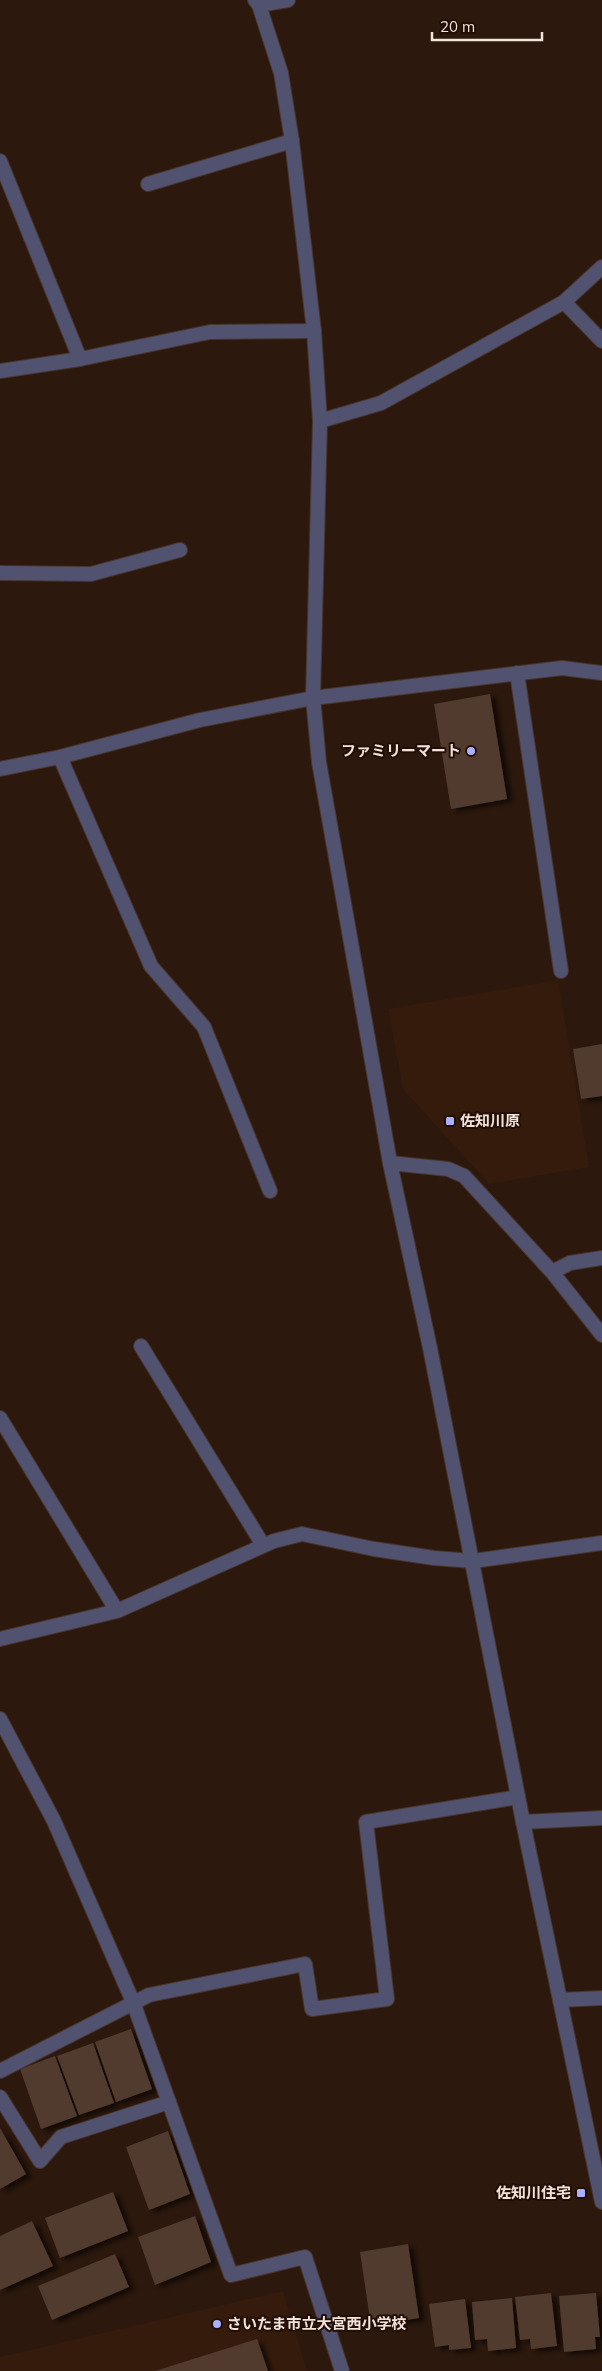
<svg xmlns="http://www.w3.org/2000/svg" width="602" height="2371" font-family="Mulish,'Noto Sans JP',sans-serif">
<defs>
<filter id="shadow"><feDropShadow dx="5.5" dy="3" stdDeviation="2.5" flood-color="#0009"/></filter>
</defs>
<rect width="100%" height="100%" fill="#2c180d"/>
<!-- built -->
<path fill="#351b0c" d="M 558,980 L 589,1167 L 489,1184 L 403,1089 L 388,1009 Z
M 283,2291 L 307,2371 L 0,2371 L 0,2357 Z"/>
<!-- building -->
<path fill="#513a2e" filter="url(#shadow)" d="M 490,694 L 507,799 L 451,809 L 434,704 Z
M 602,1044 L 602,1096 L 581,1099 L 573,1049 Z
M 131,2029 L 152,2089 L 116,2102 L 95,2042 Z
M 93,2043 L 114,2103 L 79,2115 L 57,2056 Z
M 55,2056 L 77,2116 L 41,2129 L 20,2069 Z
M 0,2128 L 26,2174 L 0,2189 Z
M 168,2131 L 190,2194 L 149,2210 L 126,2147 Z
M 113,2192 L 128,2231 L 60,2258 L 45,2218 Z
M 195,2216 L 211,2262 L 155,2285 L 138,2237 Z
M 32,2221 L 53,2266 L 0,2290 L 0,2236 Z
M 408,2244 L 419,2318 L 371,2326 L 360,2252 Z
M 115,2254 L 129,2287 L 52,2320 L 38,2286 Z
M 551,2293 L 557,2346 L 531,2349 L 530,2339 L 520,2340 L 515,2297 Z
M 596,2293 L 600,2337 L 595,2337 L 596,2349 L 564,2352 L 559,2296 Z
M 512,2298 L 516,2348 L 488,2351 L 487,2339 L 475,2340 L 472,2302 Z
M 465,2299 L 471,2348 L 449,2350 L 449,2345 L 435,2347 L 429,2304 Z
M 257,2339 L 268,2371 L 155,2371 Z"/>
<g fill="none" stroke-linecap="round" stroke-linejoin="round">
<defs>
<path id="service" d="M 0,161 L 80,359
M 148,184 L 292,141
M 0,2071 L 149,1995 L 305,1964 L 312,2009 L 387,1999 L 366,1822 L 518,1797
M 0,2097 L 40,2161 L 61,2137 L 169,2102"/>
<path id="minor" d="M 259,5 L 288,0
M 564,302 L 602,341
M 0,371 L 80,359 L 210,332 L 314,331
M 320,421 L 381,403 L 564,302 L 602,267
M 0,573 L 91,574 L 180,550
M 517,673 L 561,971
M 60,757 L 151,966 L 204,1027 L 270,1191
M 0,769 L 60,757 L 200,720 L 313,698 L 562,668 L 602,673
M 390,1163 L 448,1169 L 464,1176 L 552,1272 L 602,1335
M 552,1272 L 570,1263 L 602,1258
M 141,1346 L 263,1545
M 0,1418 L 117,1611
M 0,1639 L 117,1611 L 274,1541 L 302,1534 L 374,1549 L 434,1558 L 473,1561 L 602,1543
M 0,1719 L 54,1821 L 133,2002 L 231,2275 L 305,2257 L 342,2371
M 523,1822 L 602,1818
M 560,2000 L 602,1998"/>
<path id="tertiary" d="M 255,0 L 259,5 L 281,73 L 292,141 L 314,331 L 320,421 L 313,698 L 319,762 L 390,1163 L 430,1348 L 523,1822 L 602,2202"/>
</defs>
<!-- service casing -->
<use href="#service" stroke="#48342a" stroke-width="16"/>
<!-- minor casing -->
<use href="#minor" stroke="#48342a" stroke-width="16"/>
<!-- tertiary casing -->
<use href="#tertiary" stroke="#48342a" stroke-width="16"/>
<!-- service -->
<use href="#service" stroke="#505270" stroke-width="14"/>
<!-- minor -->
<use href="#minor" stroke="#505270" stroke-width="14"/>
<!-- tertiary -->
<use href="#tertiary" stroke="#505270" stroke-width="14"/>
</g>
<!-- markers -->
<g fill="#aab0fb" stroke="#220e05" stroke-width="2">
<circle cx="471" cy="751" r="5"/>
<rect x="445" y="1116" width="10" height="10" rx="2.5"/>
<rect x="576" y="2188" width="10" height="10" rx="2.5"/>
<circle cx="217" cy="2324" r="5"/>
</g>
<g text-anchor="middle" stroke-width="4" stroke-linejoin="round" paint-order="stroke">
<!-- poi labels -->
<g font-size="15" font-weight="bold" fill="#f1e2db" stroke="#220e05" text-anchor="end">
<text x="461" y="756">ファミリーマート</text>
<text x="460" y="1126" text-anchor="start">佐知川原</text>
<text x="571" y="2198">佐知川住宅</text>
<text x="227" y="2329" text-anchor="start">さいたま市立大宮西小学校</text>
</g>
</g>
<!-- scale -->
<path d="M432 32v8h110v-8" fill="none" stroke="#f1e2db" stroke-width="2.5"/>
<text x="440" y="32" font-size="15" fill="#f1e2db" stroke="#220e05" stroke-width="4" paint-order="stroke">20 m</text>
</svg>
